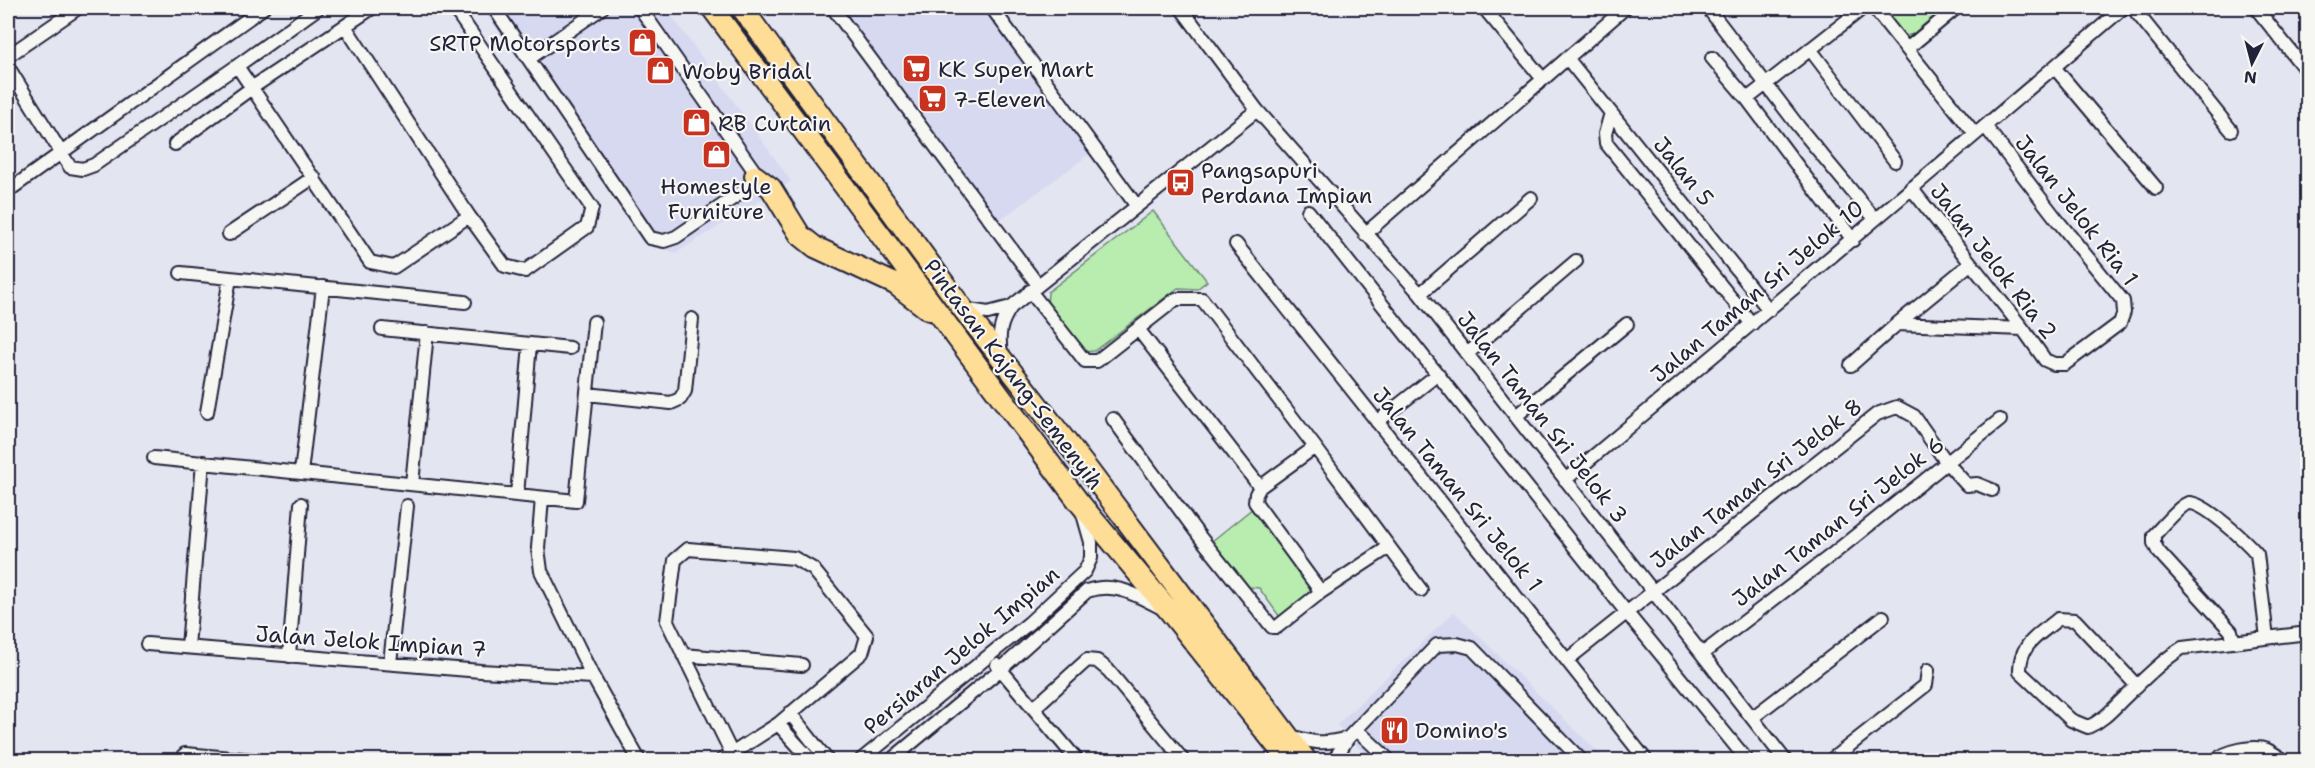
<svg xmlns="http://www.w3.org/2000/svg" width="2315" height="768" font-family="'Shantell Sans',sans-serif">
<rect width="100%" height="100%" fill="#e3e5f1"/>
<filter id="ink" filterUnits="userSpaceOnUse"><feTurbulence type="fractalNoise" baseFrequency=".0167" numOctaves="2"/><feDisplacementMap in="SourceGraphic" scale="12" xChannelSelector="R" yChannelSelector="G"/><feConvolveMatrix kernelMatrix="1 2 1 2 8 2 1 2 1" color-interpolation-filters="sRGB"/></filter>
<g filter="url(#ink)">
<!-- built -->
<path fill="#d6d9f0" d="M 482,8 L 666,8 L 791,181 L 676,253 L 647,243 Z
M 840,8 L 984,8 L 1091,153 L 997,222 Z
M 1454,612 L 1606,760 L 1370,760 L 1337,725 Z"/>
<!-- green -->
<path fill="#b8edaf" stroke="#6d8875" stroke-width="1.5" d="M 1880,8 L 1944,8 L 1913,34 L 1907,36 L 1901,33 Z
M 1153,211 L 1207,281 L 1197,289 L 1178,288 L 1094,351 L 1084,352 L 1047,308 L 1048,292 Z
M 1253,508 L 1317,591 L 1282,620 L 1259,588 L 1249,587 L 1212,541 Z"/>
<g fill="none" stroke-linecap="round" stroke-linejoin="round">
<defs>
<path id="minor" d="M 494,8 L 650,238 L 664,241 L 676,237 L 745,190 L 751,184 L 755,172 L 640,8
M 833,8 L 1038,285
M 992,8 L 1136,205
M 1181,8 L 1257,110 L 1420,294 L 1785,760
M 1484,8 L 1542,78
M 1708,8 L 1798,126 L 1875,219
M 1874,8 L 1975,134
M 2133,8 L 2231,130
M 2256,8 L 2308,73
M 345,26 L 469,216 L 505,266 L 525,271 L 587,227 L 592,208 L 454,8
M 1908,48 L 1956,8
M 1810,49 L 1895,161
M 8,56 L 78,8
M 530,58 L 602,8
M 1567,58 L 1769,310
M 1712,58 L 1747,99 L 1853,240
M 237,66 L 370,262 L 394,267 L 469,216
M 8,67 L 70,167 L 83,169 L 94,165 L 237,66 L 318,8
M 2054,67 L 2156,188
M 1747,99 L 1863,8
M 1611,113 L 1605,134 L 1606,143 L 1752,324
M 175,144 L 253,87 L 372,8
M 1911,188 L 2023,329 L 2045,360 L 2054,364 L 2065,364 L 2120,323 L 2124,312 L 2123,301 L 2058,221 L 1985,126
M 8,191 L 263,8
M 1308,211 L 1627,613 L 1747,760
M 229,234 L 314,177
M 1365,234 L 1625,8
M 1236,244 L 1646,760
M 181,273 L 465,302
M 1030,291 L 1085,361 L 1097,361 L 1176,299 L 1202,299 L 1315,447 L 1421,590
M 1420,294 L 1531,198
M 963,309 L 988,313 L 1011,307
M 1897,324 L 2023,329
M 382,329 L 570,348
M 1138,329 L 1260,487 L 1256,494 L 1255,502 L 1321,592
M 1001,354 C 998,334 1000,323 1011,307 L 1257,110
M 1467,354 L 1576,261
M 1851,365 L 1897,324 L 1970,264
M 587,394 L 671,403 L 680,399 L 685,391 L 692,319
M 207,412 L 230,278
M 1516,416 L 1627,324
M 1113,419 L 1200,537 L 1272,627 L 1277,627 L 1321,592 L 1389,547
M 1377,422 L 1438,374
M 154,458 L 576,501 L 594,322
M 301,473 L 323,287
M 1565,480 C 1752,324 1938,167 2123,8
M 412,484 L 427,333
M 1260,487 L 1315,447
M 517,495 L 530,344
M 542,498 L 538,548 L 541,571 L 593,677 L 639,760
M 2234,642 L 2231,631 L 2158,551 L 2154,543 L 2154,535 C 2161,528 2181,504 2189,503 C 2204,502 2247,542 2257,554 L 2267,638
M 147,644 L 481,671 L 593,677
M 188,647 L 203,462
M 1702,654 L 1834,553 L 2000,420
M 683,655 L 802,665
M 289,656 L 301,504
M 1567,660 L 1877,414 L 1897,407 L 1914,416 L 1947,463 L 1967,485 L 1977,484 L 1992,490
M 390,663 L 407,506
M 997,665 L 1077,760
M 2137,686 L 2075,620 L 2058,619 C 2038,636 2019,644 2020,672 L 2071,720 L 2088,727 C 2102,721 2111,711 2121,701 C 2141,682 2159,663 2182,648 L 2308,633
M 1034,708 L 1087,660 L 1097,661 L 1108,670 L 1183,760
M 790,713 L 827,760
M 1752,718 L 1883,617
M 778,724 L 811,760
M 1357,730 L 1389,760
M 1290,736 C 1314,743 1323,745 1348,738
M 185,754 L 254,760
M 722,760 L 778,724 L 862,653 L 867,636 L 813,569 L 794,558 L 688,549 L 675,560 L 667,621 L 732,754
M 861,760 L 1029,623 L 1085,571 L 1091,558 L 1091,542 L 1083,514
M 891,760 L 1001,669 L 1087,591 C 1115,581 1138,596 1162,608
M 1334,760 L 1348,738 L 1437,645 L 1457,644 L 1472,648 L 1581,760
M 1831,760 L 1926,685 L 1928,670
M 2216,760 C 2226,751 2253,745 2267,750 C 2273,753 2279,757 2284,760"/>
<path id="trunk" d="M 712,8 L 1078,501 L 1171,613 L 1288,760
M 742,8 L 963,309 L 1089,471 L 1306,760
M 755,176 L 771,188 L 800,235 L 815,247 L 895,284 L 929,310"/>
</defs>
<!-- minor casing -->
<use href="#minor" stroke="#22223b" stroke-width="16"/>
<!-- trunk casing -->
<use href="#trunk" stroke="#22223b" stroke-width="24"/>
<!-- minor -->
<use href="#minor" stroke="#f6f6f2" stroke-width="12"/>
<!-- trunk -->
<use href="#trunk" stroke="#fedd96" stroke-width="20"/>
</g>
</g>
<!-- icons -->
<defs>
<symbol id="shop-square" viewBox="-11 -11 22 22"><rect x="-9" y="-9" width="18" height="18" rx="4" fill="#c8321e" stroke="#f6f6f2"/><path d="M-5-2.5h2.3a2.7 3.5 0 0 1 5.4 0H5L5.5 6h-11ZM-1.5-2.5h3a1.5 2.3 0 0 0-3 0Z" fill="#fff"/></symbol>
<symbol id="supermarket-square" viewBox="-11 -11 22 22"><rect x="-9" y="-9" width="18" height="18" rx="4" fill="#c8321e" stroke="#f6f6f2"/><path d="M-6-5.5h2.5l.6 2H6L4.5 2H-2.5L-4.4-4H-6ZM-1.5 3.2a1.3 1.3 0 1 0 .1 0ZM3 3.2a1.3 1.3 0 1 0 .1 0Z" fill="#fff"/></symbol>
<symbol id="bus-square" viewBox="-11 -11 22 22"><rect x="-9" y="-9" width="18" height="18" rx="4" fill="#c8321e" stroke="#f6f6f2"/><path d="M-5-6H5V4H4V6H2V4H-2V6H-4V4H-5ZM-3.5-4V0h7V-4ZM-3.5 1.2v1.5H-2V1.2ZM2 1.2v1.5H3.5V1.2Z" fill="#fff"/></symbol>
<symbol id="restaurant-square" viewBox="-11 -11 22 22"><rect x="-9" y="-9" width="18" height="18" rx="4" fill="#c8321e" stroke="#f6f6f2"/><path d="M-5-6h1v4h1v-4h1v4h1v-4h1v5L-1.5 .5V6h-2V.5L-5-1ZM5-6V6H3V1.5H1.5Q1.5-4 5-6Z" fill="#fff"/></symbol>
</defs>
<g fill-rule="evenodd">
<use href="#shop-square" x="626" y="26" width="33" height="33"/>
<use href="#supermarket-square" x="900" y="52" width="33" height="33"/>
<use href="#shop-square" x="644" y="54" width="33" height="33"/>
<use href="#supermarket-square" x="916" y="82" width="33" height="33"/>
<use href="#shop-square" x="680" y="106" width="33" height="33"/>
<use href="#shop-square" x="700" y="138" width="33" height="33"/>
<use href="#bus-square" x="1164" y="166" width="33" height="33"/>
<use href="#restaurant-square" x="1378" y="714" width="33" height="33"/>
</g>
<g text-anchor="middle" stroke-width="4.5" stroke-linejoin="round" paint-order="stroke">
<!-- poi labels -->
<g font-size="22" fill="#22223b" stroke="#f6f6f2" text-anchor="start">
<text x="621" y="51" text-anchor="end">SRTP Motorsports</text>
<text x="938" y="77">KK Super Mart</text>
<text x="682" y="79">Woby Bridal</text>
<text x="953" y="107">7-Eleven</text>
<text x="718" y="131">RB Curtain</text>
<text x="1201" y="178">Pangsapuri<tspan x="1201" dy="25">Perdana Impian</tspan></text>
<text x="716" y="194" text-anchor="middle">Homestyle<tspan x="716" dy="25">Furniture</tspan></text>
<text x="1415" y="738">Domino's</text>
</g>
<!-- street labels -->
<g font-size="22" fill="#22223b" stroke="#f6f6f2">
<text transform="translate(1684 171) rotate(51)" y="8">Jalan 5</text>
<text transform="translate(2077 210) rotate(52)" y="8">Jalan Jelok Ria 1</text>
<text transform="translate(1994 261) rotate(52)" y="8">Jalan Jelok Ria 2</text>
<text transform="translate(1757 291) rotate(-40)" y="8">Jalan Taman Sri Jelok 10</text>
<text transform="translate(1014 374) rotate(53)" y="8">Pintasan Kajang-Semenyih</text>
<text transform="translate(1543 417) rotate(52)" y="8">Jalan Taman Sri Jelok 3</text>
<text transform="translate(1756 483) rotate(-38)" y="8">Jalan Taman Sri Jelok 8</text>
<text transform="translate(1458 489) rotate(51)" y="8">Jalan Taman Sri Jelok 1</text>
<text transform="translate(1838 521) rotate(-38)" y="8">Jalan Taman Sri Jelok 6</text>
<text transform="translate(371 641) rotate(4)" y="8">Jalan Jelok Impian 7</text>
<text transform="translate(961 650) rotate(-40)" y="8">Persiaran Jelok Impian</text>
</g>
</g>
<!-- margin -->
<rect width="2315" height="768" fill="none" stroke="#f6f6f2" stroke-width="30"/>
<rect x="15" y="15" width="2285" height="738" fill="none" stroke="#22223b" stroke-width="2" filter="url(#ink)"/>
<!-- north arrow -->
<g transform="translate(2252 63) rotate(186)" stroke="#f6f6f2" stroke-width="4.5" paint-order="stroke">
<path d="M0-4.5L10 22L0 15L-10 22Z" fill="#22223b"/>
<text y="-9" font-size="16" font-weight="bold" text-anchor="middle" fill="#22223b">N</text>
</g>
</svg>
